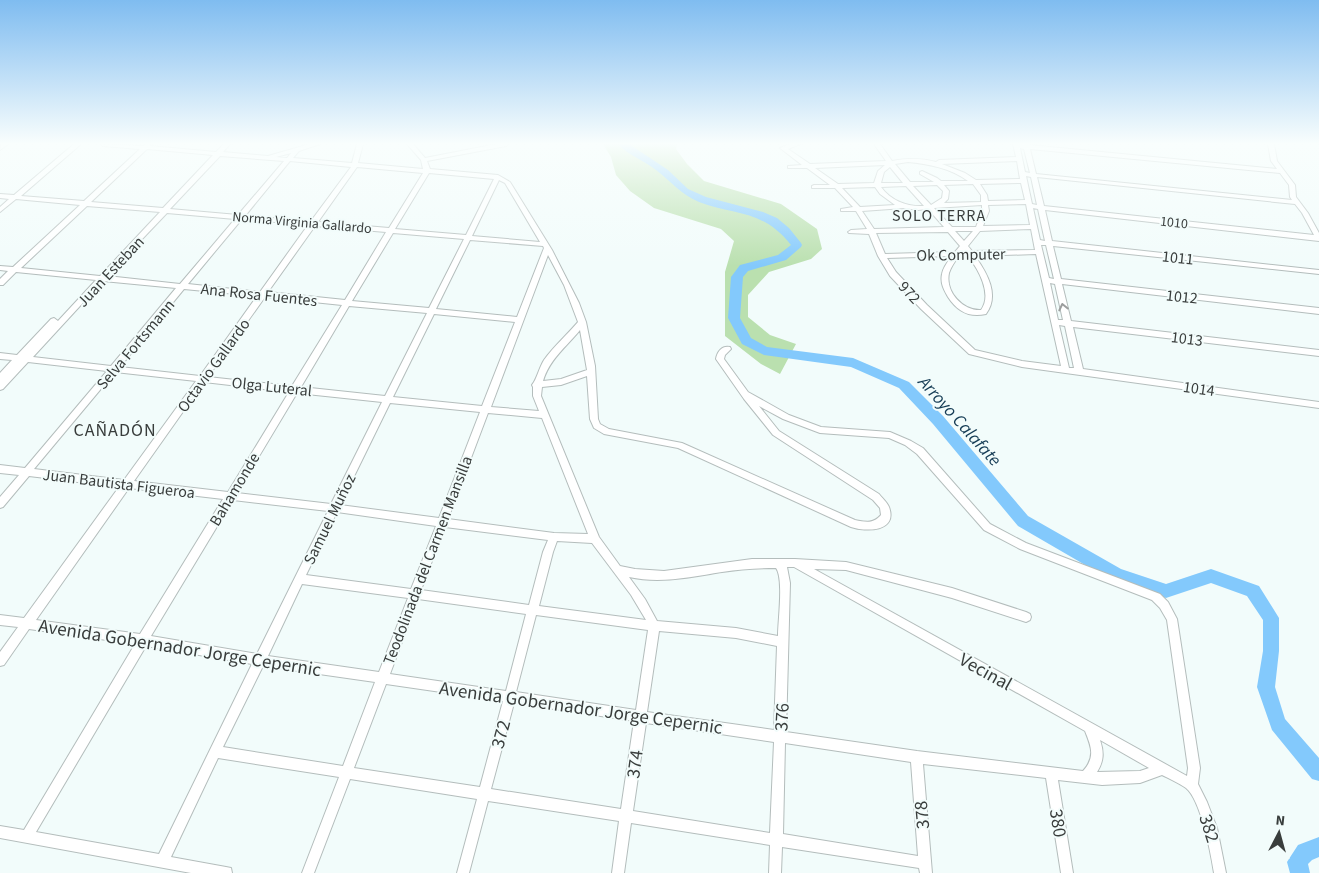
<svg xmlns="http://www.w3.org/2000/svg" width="1319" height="873" font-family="'Source Sans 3',sans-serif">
<rect width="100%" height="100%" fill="#f2fcfb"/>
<!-- green -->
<path fill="#bae0af" d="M 603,144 L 677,144 L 676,149 L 687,164 L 704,181 L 781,204 L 817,229 L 822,249 L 811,259 L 769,272 L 748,295 L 748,317 L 770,335 L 796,344 L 780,374 L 761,364 L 725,336 L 725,272 L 734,241 L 721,229 L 654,208 L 630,191 L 616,175 L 611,157 Z"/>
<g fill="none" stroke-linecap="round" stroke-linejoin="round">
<!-- river -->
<path fill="#83c9fc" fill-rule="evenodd" d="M 618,144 L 629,144 L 668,170 L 688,189 L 706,197 L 763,212 L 777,218 L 789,228 L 801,243 L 802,245 L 801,247 L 786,260 L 748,271 L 743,277 L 740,318 L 751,338 L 767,347 L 853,358 L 909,382 L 943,416 L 1028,516 L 1121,569 L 1166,584 L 1211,569 L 1259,586 L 1279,618 L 1279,651 L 1275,687 L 1285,719 L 1319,758 L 1319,781 L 1312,779 L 1272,730 L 1257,687 L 1263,651 L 1263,620 L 1247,596 L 1211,583 L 1166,598 L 1111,580 L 1018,526 L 933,424 L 899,388 L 851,367 L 764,355 L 742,344 L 728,318 L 731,277 L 740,265 L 778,255 L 791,245 C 762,209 737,216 699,202 C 680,194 672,182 656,170 C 645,161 628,155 618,144 Z
M 1319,837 L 1319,857 L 1312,860 L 1308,864 L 1310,873 L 1290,873 L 1287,862 L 1298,845 Z"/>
<defs>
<path id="minor" d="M 1,144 L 8,144 L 0,150 Z
M 74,144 L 81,144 L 21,196 L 84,201 L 140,149 L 103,146 L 100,144 L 144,146 L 146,144 L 150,144 L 150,146 L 216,152 L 224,144 L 230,144 L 223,152 L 268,156 L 310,144 L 320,144 L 299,151 L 293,158 L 352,163 L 357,144 L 363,144 L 358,163 L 423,169 L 421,160 L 407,144 L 413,144 L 425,158 L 497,144 L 509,144 L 506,146 L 427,161 L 430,169 L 498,175 L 510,182 L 552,250 L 579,303 L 586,322 L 595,366 L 598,419 L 600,424 L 609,429 L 682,443 L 855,520 C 866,522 873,524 881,515 L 880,508 L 873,500 L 773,435 L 744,399 L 716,359 C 717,352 722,345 730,347 L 731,349 L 725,355 L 724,359 L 748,392 L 789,415 L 821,427 L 890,432 L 911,441 L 923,448 L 990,524 L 1026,543 L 1160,594 L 1168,602 L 1177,619 L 1200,768 L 1198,784 L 1207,802 L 1217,828 L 1226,873 L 1214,873 C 1211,854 1201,800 1186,788 C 1179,783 1170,779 1162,775 L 1140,783 L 1102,785 L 1058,780 L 1073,873 L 1061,873 L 1046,778 L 923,764 L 932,873 L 920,873 L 919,868 L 782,847 L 781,873 L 769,873 L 770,845 L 631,823 L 624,873 L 612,873 L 619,821 L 488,801 L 469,873 L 457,873 L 477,799 L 350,779 L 314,873 L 302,873 L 339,777 L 218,758 L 171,857 L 226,867 L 231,868 L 232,873 L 191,873 L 0,838 L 0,826 L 24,830 L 135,644 L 29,629 L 4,665 L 0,666 L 0,652 L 18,627 L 0,625 L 0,615 L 24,618 L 119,487 L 29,476 L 3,507 L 0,508 L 0,497 L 19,475 L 0,473 L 0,465 L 25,468 L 107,371 L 28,362 L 3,389 L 0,390 L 0,373 L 12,360 L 0,359 L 0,353 L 17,355 L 51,319 L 54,318 L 58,321 L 96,280 L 16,272 L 3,285 L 0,285 L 0,279 L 8,271 L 0,270 L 0,266 L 13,267 L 80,205 L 16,199 L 0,212 L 0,207 L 9,199 L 0,198 L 0,194 L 14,195 ZM 147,149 L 213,155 L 163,208 L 91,202 ZM 291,153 L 287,158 L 276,157 ZM 220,156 L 284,161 L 238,215 L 170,209 ZM 290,161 L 351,167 L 311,221 L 245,216 ZM 357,167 L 423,173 L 389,228 L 318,222 ZM 429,173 L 494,179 L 466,235 L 395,229 ZM 499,180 L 505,183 L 540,242 L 472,236 ZM 87,206 L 160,212 L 100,276 L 21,268 ZM 167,213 L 235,219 L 180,284 L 107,276 ZM 242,219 L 308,225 L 260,292 L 188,284 ZM 315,226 L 386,232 L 345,300 L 268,292 ZM 393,233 L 464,239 L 429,308 L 352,301 ZM 470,240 L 543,246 L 544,248 L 517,317 L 436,309 ZM 548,255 L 564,285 L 578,322 C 567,335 554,346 544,360 C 539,368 537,379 532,385 L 533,387 L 533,396 L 539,411 L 491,407 ZM 103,281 L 176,288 L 111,366 L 33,357 ZM 184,289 L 257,296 L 200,376 L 120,367 ZM 265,297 L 342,305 L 292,386 L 208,377 ZM 349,306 L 427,313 L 385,396 L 301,387 ZM 434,314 L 515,322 L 482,406 L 393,397 ZM 580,330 L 587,370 L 561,379 L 543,381 C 549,360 566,347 580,330 ZM 115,372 L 196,381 L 124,480 L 34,469 ZM 587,376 L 590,419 L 594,428 L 604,434 L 678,448 L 851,527 C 866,532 898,532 889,507 C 887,502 882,498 879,494 L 779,431 L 759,406 L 783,419 L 820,433 L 889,438 L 905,445 L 917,454 L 984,530 L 1020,549 L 1152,600 L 1160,608 L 1167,620 L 1188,768 L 1187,776 L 814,569 L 846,570 L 952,598 L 1026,622 L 1030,620 L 1031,617 L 1030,614 L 1026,612 L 952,588 L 846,562 L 795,559 L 752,559 L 664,571 L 635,569 L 620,566 L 599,537 L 541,396 L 542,387 L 561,385 ZM 204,382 L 289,392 L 228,492 L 134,481 ZM 297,393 L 382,402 L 331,504 L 237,493 ZM 390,403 L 480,412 L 439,518 L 340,505 ZM 488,413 L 542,418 L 588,534 L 554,533 L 448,519 ZM 129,488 L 223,499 L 140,634 L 36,620 ZM 233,500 L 328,511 L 257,654 L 151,636 ZM 337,512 L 436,526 L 411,589 L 306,575 ZM 445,527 L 548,540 L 543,552 L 529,605 L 421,590 ZM 557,541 L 592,543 L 631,595 L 646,620 L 539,606 L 553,552 ZM 787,567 L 794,567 L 1085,731 C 1091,746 1096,757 1083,771 L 917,751 L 786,732 L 790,583 ZM 776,568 C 784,579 778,620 778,636 L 736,628 L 657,621 L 645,599 L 629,577 C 660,584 691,577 722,572 C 740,569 758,568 776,568 ZM 302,584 L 408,598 L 379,672 L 268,656 ZM 418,599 L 526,614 L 506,691 L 390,674 ZM 536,615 L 648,630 L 636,710 L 516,692 ZM 659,631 L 736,638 L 777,646 L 774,730 L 647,712 ZM 146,646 L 252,664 L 159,854 L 36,832 ZM 263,666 L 375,682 L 343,766 L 223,747 ZM 386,684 L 503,701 L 480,787 L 354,768 ZM 514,703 L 634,721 L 621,809 L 491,789 ZM 646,723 L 774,742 L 770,833 L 633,811 ZM 1100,740 L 1149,768 L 1140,771 L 1097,772 C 1104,761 1104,752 1100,740 ZM 785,743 L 911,762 L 918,856 L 783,834 Z
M 790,144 L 800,144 L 788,149 L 810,164 L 886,161 L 874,144 L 880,144 L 892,161 C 908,158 921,158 936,162 L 939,160 L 1016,157 L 1013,144 L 1029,144 L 1029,145 L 1277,169 L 1271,161 L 1268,144 L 1274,144 L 1277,161 L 1295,185 L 1296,197 L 1308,213 L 1319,233 L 1319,241 L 1045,210 L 1052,241 L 1319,270 L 1319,274 L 1053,246 L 1061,279 L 1319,308 L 1319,314 L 1062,284 L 1071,321 L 1319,350 L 1319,356 L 1073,327 L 1083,369 L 1319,402 L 1319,408 L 1022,367 L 969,354 L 921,309 L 890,276 L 878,256 L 869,234 L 849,233 L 848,232 L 851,230 L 867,229 L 856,211 L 841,211 L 841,209 L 853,207 L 835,188 L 812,188 L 812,186 L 814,185 L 830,185 L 807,168 L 788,168 L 788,166 L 802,165 L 780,148 ZM 1020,148 L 1024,149 L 1030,173 L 1025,172 ZM 1030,149 L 1280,173 L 1289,185 L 1290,197 L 1292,200 L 1036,174 ZM 1017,161 L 1020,179 L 976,180 L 965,173 L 942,164 ZM 908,162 C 929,164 950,168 968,181 L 941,181 L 937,178 L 922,171 L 920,172 L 920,174 L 934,182 L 910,182 L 895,164 ZM 885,165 L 878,171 L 874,183 L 838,184 L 815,168 ZM 890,167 L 903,183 L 881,183 L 884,172 ZM 1026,176 L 1031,177 L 1037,205 L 1032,204 ZM 1037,177 L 1295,204 L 1302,213 L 1314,235 L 1044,206 ZM 1021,183 L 1025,200 L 988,201 L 987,195 L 980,184 ZM 973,184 L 981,195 L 981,202 L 944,203 L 948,199 L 949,191 L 944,185 ZM 937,185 L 943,191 L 942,198 L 931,205 L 913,186 ZM 906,186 L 924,206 C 908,207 891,201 881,187 ZM 875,187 L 880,194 L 895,205 L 860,207 L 842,188 ZM 1026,204 L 1030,225 L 983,226 L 989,211 L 988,205 ZM 982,205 L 982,211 L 976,227 L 952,227 L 934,208 ZM 904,208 L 918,210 L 928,209 L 944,227 L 874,229 L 862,211 ZM 1033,208 L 1038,209 L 1045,241 L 1040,240 ZM 1031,229 L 1035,250 L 972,251 L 968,246 L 980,231 ZM 955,231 L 973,231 L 964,241 ZM 948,232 L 960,246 L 955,252 L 885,254 L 876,233 ZM 1041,245 L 1046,245 L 1054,279 L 1049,278 ZM 1036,254 L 1061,366 L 1022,361 L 975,350 L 927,305 L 896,272 L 887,258 L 952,256 C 948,261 943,268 942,274 C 940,283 944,290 948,297 C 957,311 969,318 986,314 C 1000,295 987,273 975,256 ZM 959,256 L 968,256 C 978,269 993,294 981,310 C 963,311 945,292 949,273 C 951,267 955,261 959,256 ZM 1050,283 L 1055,284 L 1063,320 L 1058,320 ZM 1059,325 L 1065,326 L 1074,368 L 1069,368 Z"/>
</defs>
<!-- minor casing -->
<use href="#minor" stroke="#b4bdbc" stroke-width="2"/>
<!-- minor -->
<use href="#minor" fill="#fff" fill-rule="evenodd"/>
</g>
<!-- one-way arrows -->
<defs><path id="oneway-chevron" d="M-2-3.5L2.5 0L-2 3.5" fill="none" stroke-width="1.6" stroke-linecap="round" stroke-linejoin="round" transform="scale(1.25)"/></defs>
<use stroke="#9c9e9e" href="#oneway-chevron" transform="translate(1063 307) rotate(-103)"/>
<!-- sky -->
<linearGradient id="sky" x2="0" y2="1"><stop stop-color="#7fbcf0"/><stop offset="0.54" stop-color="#f9fefd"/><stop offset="1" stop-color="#f9fefd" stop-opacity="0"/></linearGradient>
<rect width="1319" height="266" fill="url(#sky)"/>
<g text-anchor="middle" stroke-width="4" stroke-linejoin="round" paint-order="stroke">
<!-- far-street labels -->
<g font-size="14" fill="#393d3c" stroke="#f2fcfb">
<text transform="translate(302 222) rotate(5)" y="5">Norma Virginia Gallardo</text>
<text transform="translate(1174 222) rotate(6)" y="5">1010</text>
</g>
<!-- far-quarter labels -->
<g font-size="16" letter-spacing="1" fill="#393d3c" stroke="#f2fcfb">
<text x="939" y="221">SOLO TERRA</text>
</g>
<!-- street labels -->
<g font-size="16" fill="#393d3c" stroke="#f2fcfb">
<text transform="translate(961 254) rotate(-1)" y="6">Ok Computer</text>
<text transform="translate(1178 257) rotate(6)" y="6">1011</text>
<text transform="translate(110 271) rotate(-47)" y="6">Juan Esteban</text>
<text transform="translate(910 292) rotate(47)" y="6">972</text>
<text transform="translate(259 294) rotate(6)" y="6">Ana Rosa Fuentes</text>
<text transform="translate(1182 296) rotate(6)" y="6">1012</text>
<text transform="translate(1187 338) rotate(7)" y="6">1013</text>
<text transform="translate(135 344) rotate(-50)" y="6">Selva Fortsmann</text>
<text transform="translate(213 365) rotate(-54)" y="6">Octavio Gallardo</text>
<text transform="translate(272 386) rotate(6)" y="6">Olga Luteral</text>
<text transform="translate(1199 388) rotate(8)" y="6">1014</text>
<text transform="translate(119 483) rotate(7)" y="6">Juan Bautista Figueroa</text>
<text transform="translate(234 489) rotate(-59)" y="6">Bahamonde</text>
<text transform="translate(329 519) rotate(-64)" y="6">Samuel Muñoz</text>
<text transform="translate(427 560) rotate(-69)" y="6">Teodolinada del Carmen Mansilla</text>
</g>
<!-- water labels -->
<g font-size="18" font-style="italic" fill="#143b54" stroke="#f2fcfb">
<text transform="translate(960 421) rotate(48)" y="6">Arroyo Calafate</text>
</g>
<!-- neighbourhood labels -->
<g font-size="18" letter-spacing="1" fill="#393d3c" stroke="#f2fcfb">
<text x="115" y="436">CAÑADÓN</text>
</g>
<!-- near-street labels -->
<g font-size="19" fill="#393d3c" stroke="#f2fcfb">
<text transform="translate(180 647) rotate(9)" y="7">Avenida Gobernador Jorge Cepernic</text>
<text transform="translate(986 671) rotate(29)" y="7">Vecinal</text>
<text transform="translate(581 707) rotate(8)" y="7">Avenida Gobernador Jorge Cepernic</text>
<text transform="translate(781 717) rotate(-87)" y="7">376</text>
<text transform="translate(500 734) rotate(-75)" y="7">372</text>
<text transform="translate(634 764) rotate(-82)" y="7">374</text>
<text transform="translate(921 815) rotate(-95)" y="7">378</text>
<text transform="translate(1059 823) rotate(81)" y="7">380</text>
<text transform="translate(1210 828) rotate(72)" y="7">382</text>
</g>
</g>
<!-- north arrow -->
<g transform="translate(1279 833) rotate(6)" stroke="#f2fcfb" stroke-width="4" paint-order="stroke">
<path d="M0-4L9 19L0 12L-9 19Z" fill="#393d3c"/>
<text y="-8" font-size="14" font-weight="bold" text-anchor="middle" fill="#393d3c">N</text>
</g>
</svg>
